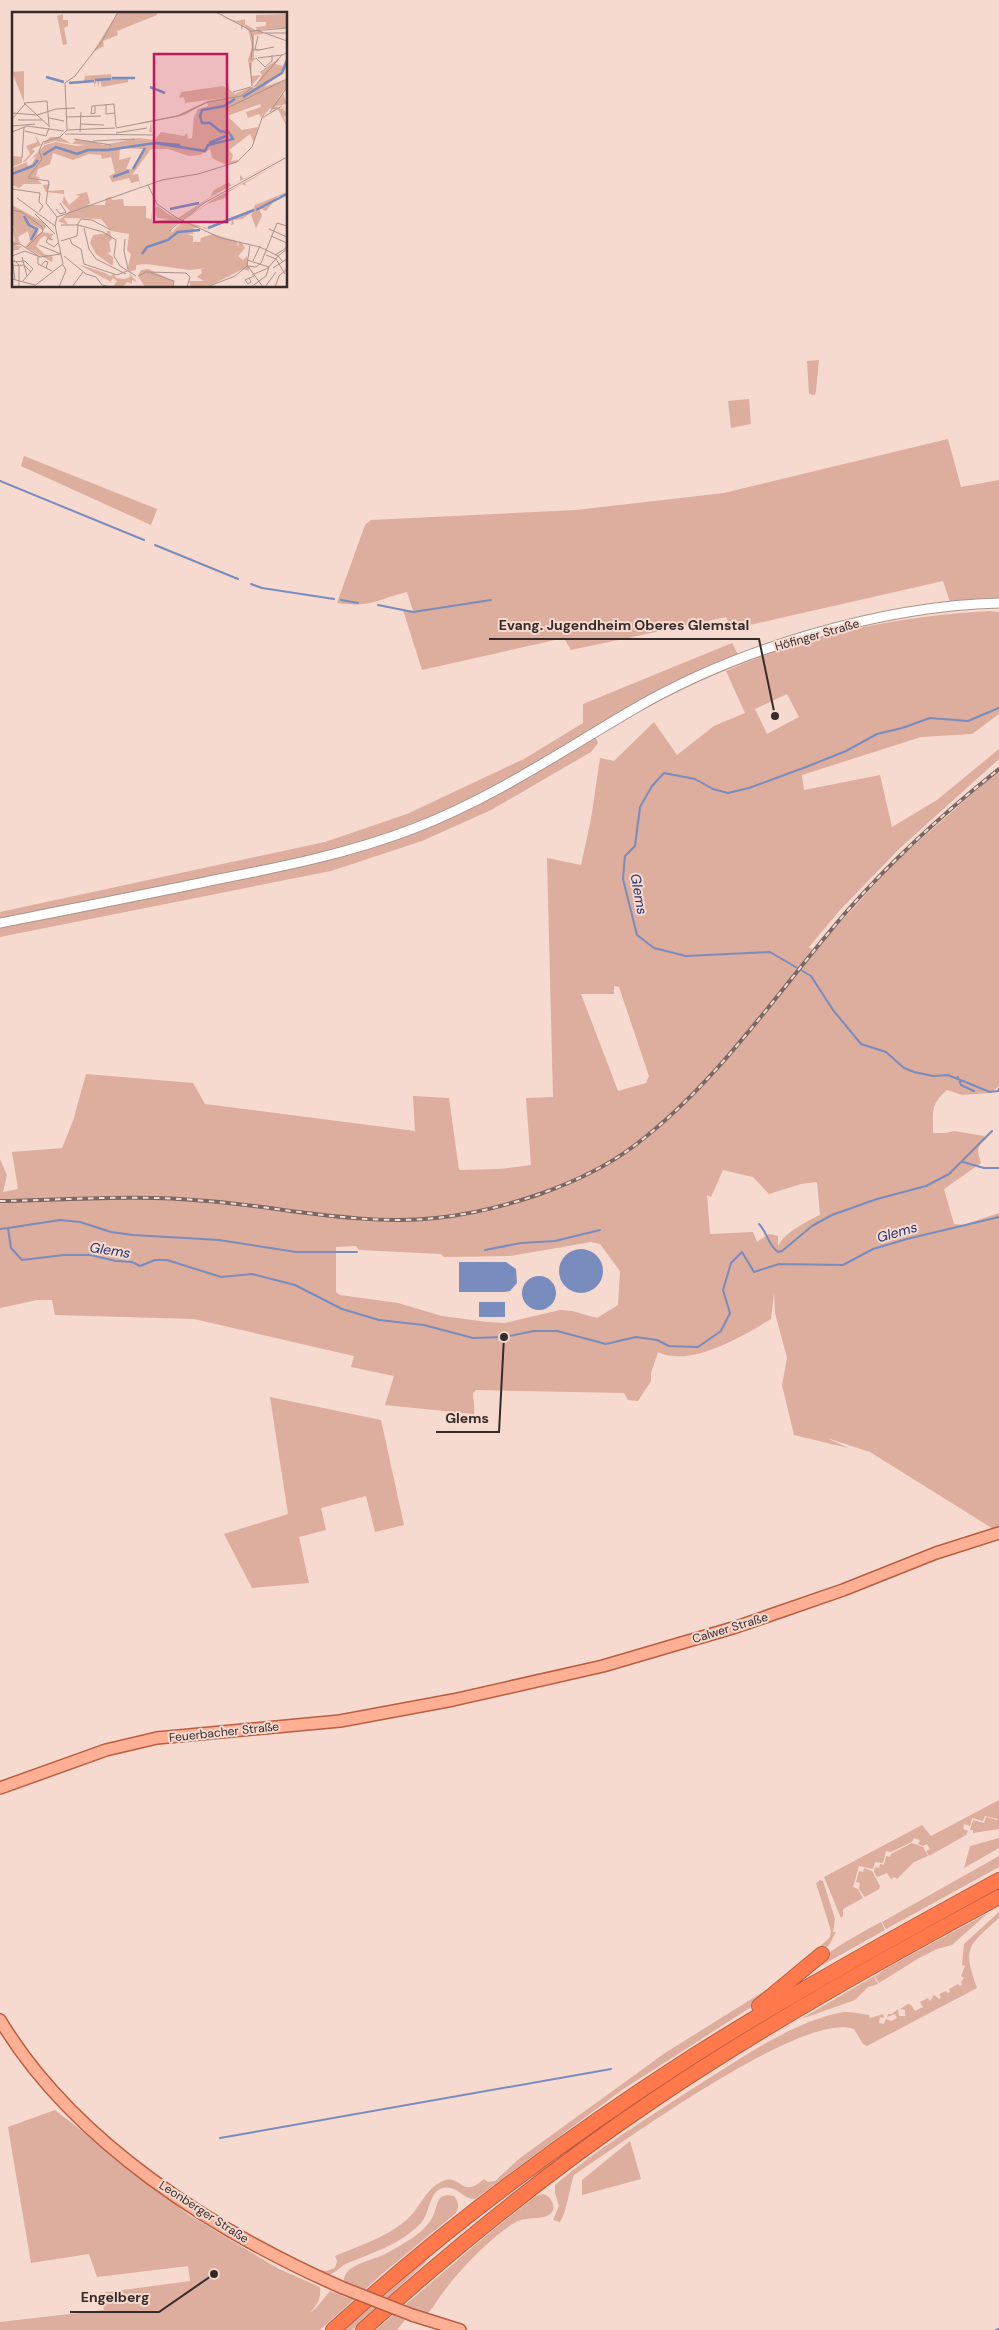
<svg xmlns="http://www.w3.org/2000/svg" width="999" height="2330" font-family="'DM Sans',sans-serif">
<rect width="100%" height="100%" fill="#f6d9cf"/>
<!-- green -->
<path fill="#ddad9d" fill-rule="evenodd" d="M 819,360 L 816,391 L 815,395 L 809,394 L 807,361 Z
M 749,399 L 751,424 L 731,428 L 728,401 Z
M 948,439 L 961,487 L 999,480 L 999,603 L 952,608 L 943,581 L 732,629 L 726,617 L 571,650 L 564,638 L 422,670 L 403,610 L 413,611 L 407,592 C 377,599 372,608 337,603 L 365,525 L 371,520 L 576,510 L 724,493 Z
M 24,456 L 157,509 L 151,525 L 21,466 Z
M 990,611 L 999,612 L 999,714 L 972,734 L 921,737 L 802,775 L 804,790 L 880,775 L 892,827 L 937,800 L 999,749 L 999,759 L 899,849 L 840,910 L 809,947 L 814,951 L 819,946 L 894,863 L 999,770 L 999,1086 L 991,1093 L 962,1095 L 947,1090 C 930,1105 933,1111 933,1133 L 946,1133 L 954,1131 L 984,1136 L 986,1139 C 976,1147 977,1151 981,1163 L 944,1189 L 954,1224 L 963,1225 L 999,1213 L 999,1529 L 995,1530 L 870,1452 L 827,1438 L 848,1448 L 794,1435 L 782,1385 L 787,1358 L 775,1313 L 774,1293 L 771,1319 C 743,1336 690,1368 658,1352 L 651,1373 L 651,1381 L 638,1401 L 628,1400 L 624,1393 L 476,1390 L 473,1393 C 473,1401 475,1406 474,1414 L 385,1405 L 394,1376 L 351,1367 L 354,1356 L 194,1319 L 55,1315 L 52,1300 L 37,1300 L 0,1308 L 0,1159 L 7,1175 L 3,1192 L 18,1189 L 12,1152 L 62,1148 L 73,1121 L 86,1074 L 193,1083 L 205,1104 L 415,1131 L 413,1096 L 449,1098 L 459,1170 L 499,1169 L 531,1165 L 526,1098 L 553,1097 L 547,858 L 581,865 L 591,819 L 600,758 L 614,761 L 654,722 L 677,755 L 714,726 L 745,713 L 726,671 C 810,634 898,616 990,611 ZM 787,694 L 799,717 L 767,734 L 755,709 ZM 614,986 L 619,987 L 649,1076 L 646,1083 L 618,1091 L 581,994 L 614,994 ZM 723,1170 L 753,1177 L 769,1194 L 801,1184 L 817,1182 L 820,1215 C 806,1222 785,1232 778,1246 L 778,1236 L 769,1234 L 757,1242 L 753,1232 L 710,1234 L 707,1195 L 711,1197 ZM 591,1242 L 600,1244 L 620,1271 L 618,1305 L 597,1318 L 572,1311 L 560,1310 L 505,1323 L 487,1322 L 442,1316 L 398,1303 L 340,1295 L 336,1292 L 336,1247 L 356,1246 L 359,1250 L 441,1254 L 444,1257 L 510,1256 Z
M 732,643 L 740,658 L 594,733 L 598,743 L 591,752 L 491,810 L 422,841 L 331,871 L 0,937 L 0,912 L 325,842 L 407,814 L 524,759 L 583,723 L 583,704 Z
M 270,1397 L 381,1420 L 404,1525 L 375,1532 L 366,1496 L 321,1508 L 326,1530 L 299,1537 L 309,1583 L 252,1588 L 224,1534 L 288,1514 Z
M 999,1800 L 999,1829 L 973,1833 L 973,1830 L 970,1830 L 973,1820 L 984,1823 L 986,1817 L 997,1820 L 997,1819 L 985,1816 L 983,1821 L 972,1818 L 970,1826 L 964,1824 L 963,1829 L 968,1831 L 966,1835 L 929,1856 L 926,1851 L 930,1849 L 927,1844 L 923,1846 L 918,1844 L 920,1840 L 914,1838 L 912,1842 L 891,1852 L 886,1851 L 883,1863 L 875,1862 L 873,1869 L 859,1866 L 853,1887 L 858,1889 L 863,1898 L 843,1909 L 843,1916 L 841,1918 L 824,1877 L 922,1825 L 931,1836 Z
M 999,1838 L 999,1848 L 964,1868 L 970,1846 Z
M 912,1843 L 923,1847 L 928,1856 L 914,1862 L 897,1879 L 895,1877 L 891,1879 L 887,1873 L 877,1877 L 874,1872 L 875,1867 L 879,1868 L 880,1864 L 884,1865 L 886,1856 L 890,1857 L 891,1854 Z
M 999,1856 L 999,1867 L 886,1929 L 882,1922 Z
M 864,1868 L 872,1871 L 880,1886 L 879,1889 L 865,1897 L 859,1889 L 860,1883 L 856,1882 L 859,1871 L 863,1872 Z
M 820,1880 L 823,1881 L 835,1919 L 833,1932 L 836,1932 L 829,1945 L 765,1998 L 622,2090 L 475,2199 C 462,2199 457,2185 443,2188 C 429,2191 430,2213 421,2223 C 402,2243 375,2252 350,2262 C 339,2266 337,2274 324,2276 L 236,2228 L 316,2269 L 326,2271 L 335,2268 L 337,2261 L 335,2256 C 359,2246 384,2238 404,2222 C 421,2209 423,2190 443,2181 C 461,2173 461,2200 484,2179 L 488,2182 L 495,2181 L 520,2158 L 665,2053 L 777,1983 L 825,1942 L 830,1937 L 831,1931 L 816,1883 Z
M 999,1887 C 995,1894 927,1928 914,1935 C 780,2010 656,2087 533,2178 L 532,2176 C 679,2065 838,1976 999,1887 Z
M 999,1912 L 999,1918 C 968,1946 962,1947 977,1988 L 867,2046 L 863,2044 L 854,2029 C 804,2010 622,2143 574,2175 C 569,2189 567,2211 560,2222 L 553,2220 L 559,2206 L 555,2193 L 555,2185 C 597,2149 646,2119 692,2089 C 735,2062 790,2023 839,2013 C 850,2010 859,2014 869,2015 L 870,2018 L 883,2014 L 884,2018 L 880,2017 L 879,2023 L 884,2024 L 886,2019 L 891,2021 L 897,2018 L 895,2014 L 887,2017 L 888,2014 L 892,2014 L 898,2009 L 899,2016 L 905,2016 L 905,2010 L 900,2009 L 908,2004 L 911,2005 L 915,2011 L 923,2007 L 920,2002 L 928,1998 L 930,2001 L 934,1995 L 939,1999 L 941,1997 L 939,1994 L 946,1991 L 947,1993 L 950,1992 L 949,1989 L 958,1984 L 960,1986 L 962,1985 L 961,1982 L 964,1978 L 961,1976 L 965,1966 L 962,1965 L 964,1944 Z
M 988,1913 L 952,1945 L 937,1949 L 919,1958 L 879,1983 L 875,1977 L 885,1969 Z
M 881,1922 L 885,1930 L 808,1973 C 828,1949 854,1937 881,1922 Z
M 878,1974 L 874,1977 L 878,1984 L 868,1987 L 855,2000 L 801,2019 Z
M 55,2110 L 189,2215 L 279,2269 L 320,2287 C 322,2298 316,2306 310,2313 L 317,2307 L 330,2291 L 348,2298 L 358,2289 L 344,2284 C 341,2264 373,2261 387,2253 C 402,2245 424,2233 432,2218 C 436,2211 436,2203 441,2197 L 447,2195 L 454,2196 C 459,2202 459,2206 456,2213 L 383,2273 L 320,2330 L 0,2330 L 0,2322 L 104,2310 L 101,2293 L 190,2281 L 188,2266 L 97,2277 L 89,2254 L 31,2263 L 8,2127 Z
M 630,2141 L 641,2179 L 582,2195 L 582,2180 Z
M 543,2194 C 550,2195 556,2205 552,2212 C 546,2221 526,2216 516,2222 C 493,2235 457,2272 442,2294 C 437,2300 434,2307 428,2313 L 426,2314 L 407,2308 L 397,2317 L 405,2320 L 397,2330 L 376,2330 L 493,2230 L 536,2196 Z
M 425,2260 L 426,2262 L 352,2330 L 344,2330 Z"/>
<!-- water -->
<path fill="#798cbe" d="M559 1271a22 22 0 1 1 44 0a22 22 0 1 1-44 0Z
M 459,1262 L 506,1262 L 516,1269 L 517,1283 L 510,1291 L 505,1292 L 459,1292 Z
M522 1293a17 17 0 1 1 34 0a17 17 0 1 1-34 0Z
M 479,1302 L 505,1302 L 505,1317 L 479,1317 Z"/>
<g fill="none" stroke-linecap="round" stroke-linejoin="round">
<!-- stream -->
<path stroke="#798cbe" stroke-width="2" d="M 0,481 L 144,540
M 155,545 L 238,579
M 251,584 L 262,588 L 334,599
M 341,600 L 358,603
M 378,605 L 413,612 L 491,600
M 999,708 L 968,721 L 930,718 L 902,728 L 877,734 L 846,751 L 806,767 L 749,788 L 728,793 L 713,789 L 695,779 L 664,773 L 652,786 L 640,807 L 635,846 L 625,856 L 623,879 L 637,935 L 654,948 L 686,956 L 770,952 L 811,976 L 833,1010 L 861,1044 L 886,1052 L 904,1068 L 914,1072 L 933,1076 L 948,1075 L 990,1092 L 998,1091 L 999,1089
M 958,1077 L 961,1085 L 974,1091
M 963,1162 L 984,1168 L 999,1168
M 759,1224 C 768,1233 767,1244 778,1252 L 782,1251 L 812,1226 L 832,1215 L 877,1199 L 926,1186 L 949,1174 L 992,1131
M 8,1228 L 60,1220 L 80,1222 L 111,1232 L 133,1235 L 219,1240 L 296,1252 L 357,1252
M 0,1229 L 8,1228 L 11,1248 L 22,1260 L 64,1255 L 90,1255 L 116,1261 L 132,1262 L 140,1266 L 155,1260 L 167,1260 L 221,1277 L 252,1274 L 295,1285 L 342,1309 L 379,1320 L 424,1325 L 473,1338 L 504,1337 L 534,1331 L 557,1331 L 606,1344 L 636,1337 L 657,1340 L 669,1346 L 698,1347 L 721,1331 L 730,1313 L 723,1290 L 731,1263 L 742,1252 L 754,1272 L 779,1264 L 843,1265 L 873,1249 L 907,1239 L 999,1217
M 485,1250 L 521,1243 L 555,1241 L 600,1230
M 220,2138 L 611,2069
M 996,2330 L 999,2329"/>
<defs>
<path id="minor" d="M 0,923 C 71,909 143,895 214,880 C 281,867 351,853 415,828 C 493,798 562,751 634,709 C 737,649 880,606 999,603"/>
<path id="major" d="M 0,1788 L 106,1750 L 157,1738 L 340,1721 L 453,1700 L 603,1666 L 736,1627 L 843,1590 L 936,1553 L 999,1533
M 0,2020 C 73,2142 215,2232 343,2288
M 412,2315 L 460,2330"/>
<path id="highway" d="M 759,2006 L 822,1954
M 333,2330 C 444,2229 564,2139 690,2058 C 791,1994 895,1937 999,1880
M 363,2330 C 455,2247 551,2169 655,2099 C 765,2025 882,1960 999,1897"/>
</defs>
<!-- minor casing -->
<use href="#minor" stroke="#ae938a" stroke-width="11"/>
<!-- major casing -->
<use href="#major" stroke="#b95e40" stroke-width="14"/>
<!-- highway casing -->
<use href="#highway" stroke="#b95e40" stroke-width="16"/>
<!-- minor -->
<use href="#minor" stroke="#fff" stroke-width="9"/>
<!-- major -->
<use href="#major" stroke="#ffaf94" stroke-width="11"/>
<!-- highway -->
<use href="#highway" stroke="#ff794d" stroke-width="14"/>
<defs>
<path id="rail" d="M 0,1201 C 69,1200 138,1194 207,1201 C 282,1207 360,1226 436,1218 C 501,1211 582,1185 634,1146 C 720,1081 779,989 848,910 C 894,858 945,812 999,769"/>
</defs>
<!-- rail casing -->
<use href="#rail" stroke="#786762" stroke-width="4"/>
<!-- rail -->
<use href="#rail" stroke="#f6d9cf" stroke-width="2" stroke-dasharray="5.5" stroke-linecap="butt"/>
<defs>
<path id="major-bridge" d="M 343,2288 L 412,2315"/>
</defs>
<!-- major-bridge casing -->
<use href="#major-bridge" stroke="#b95e40" stroke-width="14" stroke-linecap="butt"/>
<!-- major-bridge -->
<use href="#major-bridge" stroke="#ffaf94" stroke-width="11"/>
</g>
<g text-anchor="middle" stroke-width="4" stroke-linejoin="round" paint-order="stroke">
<!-- street labels -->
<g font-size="12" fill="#362b28" stroke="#f6d9cf">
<text transform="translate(817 635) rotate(-16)" y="4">Höfinger Straße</text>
<text transform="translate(730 1628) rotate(-17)" y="4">Calwer Straße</text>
<text transform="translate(224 1732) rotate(-6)" y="4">Feuerbacher Straße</text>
<text transform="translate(204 2212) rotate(33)" y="4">Leonberger Straße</text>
</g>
<!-- water labels -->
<g font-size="14" font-style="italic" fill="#243572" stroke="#f6d9cf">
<text transform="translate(639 894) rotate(80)" y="5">Glems</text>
<text transform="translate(897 1232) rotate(-16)" y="5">Glems</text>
<text transform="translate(110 1250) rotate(9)" y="5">Glems</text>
</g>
</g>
<!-- overview -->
<g transform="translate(12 12)">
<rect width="275" height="275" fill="#f6d9cf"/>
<path d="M 106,0 L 145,0 L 145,3 L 105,19 L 106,23 L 91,29 L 92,34 L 81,40 ZM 51,2 L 51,8 L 56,8 L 56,14 L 52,16 L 55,32 L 51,33 L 45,4 ZM 275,2 L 275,16 L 248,17 L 251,22 L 242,23 L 242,46 L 245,46 L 240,50 L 239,64 L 249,63 L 240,73 L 236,48 L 240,36 L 237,20 L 232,13 L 229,19 L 229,12 L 207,4 L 225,9 L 233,7 L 233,12 L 245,19 L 244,15 L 254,14 L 254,10 L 244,10 L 244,3 ZM 267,46 L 267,48 L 263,52 L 271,54 L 275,47 L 275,56 L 252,75 L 275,67 L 275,74 L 263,90 L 271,81 L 275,92 L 264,94 L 269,97 L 273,94 L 271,97 L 275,102 L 272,105 L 275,115 L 266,97 L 257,101 L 262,98 L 258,96 L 250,106 L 247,102 L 236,106 L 234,100 L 249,95 L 248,92 L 215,104 L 230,118 L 246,115 L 242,130 L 238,122 L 217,138 L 221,143 L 219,149 L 228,148 L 225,150 L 214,153 L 200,146 L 198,137 L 188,143 L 177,144 L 156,137 L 139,137 L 120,163 L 126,162 L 129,176 L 127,169 L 119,171 L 117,166 L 100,170 L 97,164 L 103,161 L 99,145 L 90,147 L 89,143 L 77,142 L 61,148 L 41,141 L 38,152 L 26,157 L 24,164 L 28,166 L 25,167 L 31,173 L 38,172 L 35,179 L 52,178 L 52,182 L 34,180 L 30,172 L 12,172 L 7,176 L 0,173 L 0,156 L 15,150 L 16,154 L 20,152 L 24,144 L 18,148 L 33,133 L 44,130 L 65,134 L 75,133 L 63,132 L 43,129 L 30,133 L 38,125 L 48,125 L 60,132 L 64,128 L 79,129 L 91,133 L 126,126 L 143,128 L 149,120 L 172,124 L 175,121 L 176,127 L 180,126 L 182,104 L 186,97 L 196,94 L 195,90 L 173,103 L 139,110 L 140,120 L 137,120 L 139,110 L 123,112 L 166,103 L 195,89 L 211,86 L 173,91 L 172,85 L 167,86 L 169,80 L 211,74 L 215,77 L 216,69 L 217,77 L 223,82 L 241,74 L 244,82 L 242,77 L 250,63 L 248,60 ZM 108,136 L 131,137 L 120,157 L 114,157 L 119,145 L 107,148 ZM 12,59 L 12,90 L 0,60 ZM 99,62 L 100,67 L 116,65 L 116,70 L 90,75 L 88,68 L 86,75 L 85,68 L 82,75 L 82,69 L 72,69 L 73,64 ZM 23,123 L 29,133 L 20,137 L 23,139 L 14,149 L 0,155 L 1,144 L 10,145 L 10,151 L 18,142 L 14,134 L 25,130 ZM 275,143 L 200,184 L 157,218 L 160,217 L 159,221 L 168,212 L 178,203 L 200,188 L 275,147 L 233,171 L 234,174 L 230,172 L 215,181 L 213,186 L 195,192 L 171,209 L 195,216 L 229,204 L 236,199 L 241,198 L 243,193 L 275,180 L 275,184 L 266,184 L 254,199 L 247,196 L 250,204 L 244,216 L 239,203 L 242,199 L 230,207 L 221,208 L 222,212 L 219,213 L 220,208 L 194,217 L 186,213 L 189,215 L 182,216 L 181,222 L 175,222 L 181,224 L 181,230 L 188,230 L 189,226 L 201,222 L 225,229 L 226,236 L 227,229 L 229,230 L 233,236 L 226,244 L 231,248 L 235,244 L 237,259 L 231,257 L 195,275 L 179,275 L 177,269 L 192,269 L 185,265 L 190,261 L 189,257 L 194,256 L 178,258 L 134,252 L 124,253 L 124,258 L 118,259 L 121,261 L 115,259 L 119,242 L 115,238 L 117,222 L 99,219 L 89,207 L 52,206 L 56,213 L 46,209 L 58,199 L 50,190 L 52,184 L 57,193 L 68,184 L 63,183 L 75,180 L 78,191 L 75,193 L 93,193 L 94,186 L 99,185 L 100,188 L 111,187 L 112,194 L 134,194 L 134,206 L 139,207 L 139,200 L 140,210 L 156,207 L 145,206 L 143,196 L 146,194 L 156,202 L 167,208 L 159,203 L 166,206 L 198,185 L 202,178 L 217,170 L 219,173 L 228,169 L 228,163 L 232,167 ZM 0,193 L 31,210 L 34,215 L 31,218 L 17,211 L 27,218 L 25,223 L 30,220 L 41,222 L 38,228 L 33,224 L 29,226 L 24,234 L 32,242 L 41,245 L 40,250 L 13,235 L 18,229 L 16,219 L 6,225 L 8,231 L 4,234 L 10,234 L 6,238 L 13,236 L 0,239 L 3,233 L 0,237 L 0,231 L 3,229 L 0,212 L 5,223 L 0,210 ZM 94,219 L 98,219 L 100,227 L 97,230 L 99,240 L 95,241 L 101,245 L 101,253 L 99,253 L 84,242 L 78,231 L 81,223 L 96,221 ZM 66,252 L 93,261 L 98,264 L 102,262 L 104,266 L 113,267 L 118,265 L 117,261 L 125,270 L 120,268 L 120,272 L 115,270 L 111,275 L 101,275 L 105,269 L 101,266 L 98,270 L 90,263 L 95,268 ZM 136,257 L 161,269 L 161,275 L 133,275 L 126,264 L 129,258 Z" fill="#ddad9d" fill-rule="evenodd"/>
<path fill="none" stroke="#798cbe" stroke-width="2.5" d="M 34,65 L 52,70M 100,66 L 123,66M 83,68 L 99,67M 57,71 L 82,69M 138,75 L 153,81M 231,85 L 270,61 L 275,48M 218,121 L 208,119 L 198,111 L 190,111 L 188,104 L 190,98 L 212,94 L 223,87M 144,131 L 168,133M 197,131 L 214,124M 31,143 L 44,135 L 65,142 L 76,138 L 96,138 L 143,131 L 193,139 L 196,133 L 221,127 L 218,122M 121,157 L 133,136M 0,162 L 21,154 L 26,148M 101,165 L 117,159M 158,197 L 187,191M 244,198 L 275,182M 12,204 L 17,213 L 25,217 L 19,228M 196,216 L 242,198M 130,242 L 135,235 L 156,228 L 166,220 L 188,218"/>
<path fill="none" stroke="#a9938c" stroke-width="1" d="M 204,0 L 238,18 L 241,28 L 239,48M 244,18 L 275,29M 239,19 L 275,16M 253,21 L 275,21M 240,38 L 247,38 L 243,37 L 246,24M 247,38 L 262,35M 244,46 L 253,55 L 260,49 L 260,43M 246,46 L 270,43M 238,51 L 240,74M 242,75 L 270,43 L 275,41M 221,80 L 239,75M 12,91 L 35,89 L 37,114M 12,91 L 38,115M 94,93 L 94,102 L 103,101M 83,94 L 83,101 L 79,102 L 80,94 L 102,92 L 104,115M 213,97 L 275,67M 258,100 L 275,75M 0,101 L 25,103 L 44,97 L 63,96M 54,105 L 89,104M 37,106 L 52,109M 0,107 L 13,92M 6,108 L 30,108M 68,112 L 92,113M 0,114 L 23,112M 104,116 L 166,104 L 196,90 L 229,84 L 240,76M 55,118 L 103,116M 13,119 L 34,124 L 37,116M 0,120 L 15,114 L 52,119M 68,120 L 69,100M 104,121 L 135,116M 53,122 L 143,123M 62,127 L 99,133M 81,129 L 123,127M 10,146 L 12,115M 136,173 L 145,192 L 165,206 L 209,226 L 248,235 L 266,244 L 275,237M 0,177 L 28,181 L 27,190 L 31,194 L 27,200M 5,186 L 43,214M 44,197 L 48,202 L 54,200 L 48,191M 0,198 L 10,200 L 30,215 L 31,219 L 15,235M 23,202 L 43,222M 45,205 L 34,191 L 37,169 L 16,166 L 30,147 L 27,139 L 31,130 L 48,125 L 55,118 L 53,71 L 63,64 L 90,29 L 106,0M 49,213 L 66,213M 65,213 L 69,207 L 80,208 L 99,218M 72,216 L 77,237 L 84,247 L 114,262M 257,217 L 275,225M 157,219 L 192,191 L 275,145M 259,224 L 275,231M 58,227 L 60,232 L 69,237 L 72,252 L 105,263 L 115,259M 113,227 L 112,239 L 116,257M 41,228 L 36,226 L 34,230 L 42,235 L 47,230M 49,229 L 65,224 L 66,213 L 91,220 L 104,228 L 102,244 L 108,254 L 124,264M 0,232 L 8,232 L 28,245M 238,233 L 235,253 L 251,275M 254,243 L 264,247 L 273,262M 263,243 L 274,236 L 275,223M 0,244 L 13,239 L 28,245 L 49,242 L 27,233M 52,244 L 74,262 L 84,265 L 90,273 L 99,275M 10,245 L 15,264M 26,245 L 26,252 L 40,259M 2,248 L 7,253 L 7,275M 235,248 L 257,255M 241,249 L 248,234M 0,250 L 13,249 L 21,257 L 10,270M 1,252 L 3,268M 0,254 L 12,253 L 19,260M 29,254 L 33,249 L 36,250 L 34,256M 235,254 L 244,255 L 249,251 L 265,211 L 275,214M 261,256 L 275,247M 139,261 L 162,269 L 161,275M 240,263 L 256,256 L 266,244 L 271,250M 126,264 L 134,260 L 174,261 L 178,265 L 175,275M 237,266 L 239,270 L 236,272 L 233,268 L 242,264M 0,267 L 23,273M 21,275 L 51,252 L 43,213 L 45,205 L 150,168 L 186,162 L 225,150 L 240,135 L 250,106 L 270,94M 47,275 L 54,258 L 51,253M 60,275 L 71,260M 195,275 L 223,264 L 235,254M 239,275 L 254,264 L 257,255M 253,275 L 264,260M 263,275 L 267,264 L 275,257"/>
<path fill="#c2185b" fill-opacity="0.15" stroke="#c2185b" stroke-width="2.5" d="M 142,42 L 215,42 L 215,210 L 142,210 Z"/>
<rect width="275" height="275" fill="none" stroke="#362b28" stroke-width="2.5"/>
</g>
<!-- callouts -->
<path fill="none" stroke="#362b28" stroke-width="2" d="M775 716L759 639H489M504 1337L499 1432H436M214 2274L159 2312H70"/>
<g fill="#362b28" stroke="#f6d9cf" stroke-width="2">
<circle cx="775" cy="716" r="5"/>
<circle cx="504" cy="1337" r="5"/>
<circle cx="214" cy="2274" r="5"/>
</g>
<g font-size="14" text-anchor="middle" font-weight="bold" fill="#362b28" stroke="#f6d9cf" stroke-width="4" stroke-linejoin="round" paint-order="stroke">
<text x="624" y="630">Evang. Jugendheim Oberes Glemstal</text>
<text x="467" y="1423">Glems</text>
<text x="115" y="2302">Engelberg</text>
</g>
</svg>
